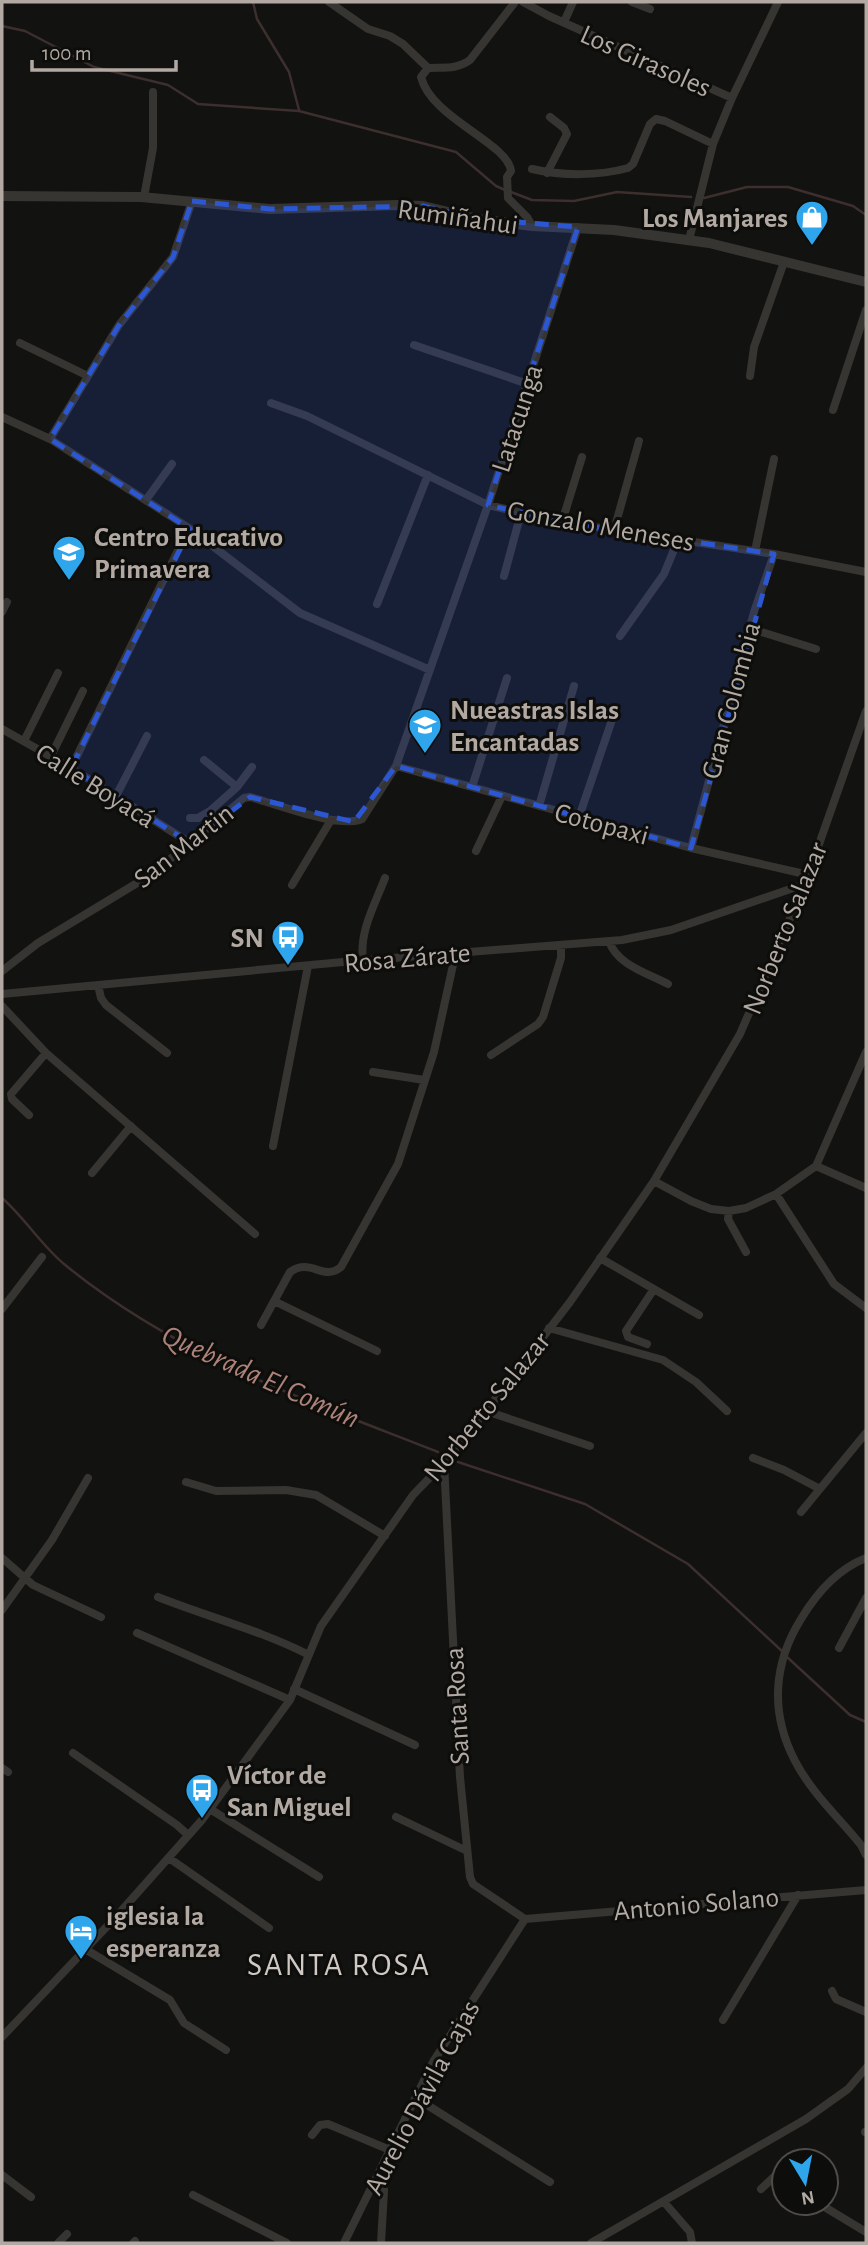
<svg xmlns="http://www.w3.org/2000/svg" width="868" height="2245" font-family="'Alegreya Sans',sans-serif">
<rect width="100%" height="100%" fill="#121211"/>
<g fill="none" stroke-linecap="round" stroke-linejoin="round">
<!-- stream -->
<path stroke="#3c2f2d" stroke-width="2.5" d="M 253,2 L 257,19 L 289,72 L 299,110
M 2,26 L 25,31 L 94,67 L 168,85 L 198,104 L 299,111 L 456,152 L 496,186 L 505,190
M 511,192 L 532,200 L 574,201 L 617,192 L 691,197
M 704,198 L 747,187 L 788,187 L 853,206 L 866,215
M 2,1198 C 25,1218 41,1245 64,1264 C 176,1356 306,1400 438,1452
M 458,1462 L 585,1504 L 688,1564 L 783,1652
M 787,1657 L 850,1715 L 866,1722"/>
<!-- minor -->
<path stroke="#373532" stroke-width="8" d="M 329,2 L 368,29 L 390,36 L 403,44 L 428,68
M 515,2 L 470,60 C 456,70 443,67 428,68 L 421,77 C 431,118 508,143 511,171 L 507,177 L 508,198 L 527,217 L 532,226
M 523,2 L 549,16 L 732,98
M 632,2 L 650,9
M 564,22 L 573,2
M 532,169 C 562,176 599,176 628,168 L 633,164 L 650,124 L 656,119 L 665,121 L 713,144
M 547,173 L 567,134 L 564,128 L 550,117
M 144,197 L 153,148 L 153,92
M 689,240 L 713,144 L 732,98 L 778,2
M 20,343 L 88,376
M 414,345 L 528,384
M 750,376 L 754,347 L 784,262
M 271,403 L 307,416 L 488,505 L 562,522 L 774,554 L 866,572
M 833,410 L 866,310
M 2,417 L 50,439 L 189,528 L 300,613 L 430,670
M 50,439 L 119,325 L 173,257 L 192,201
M 146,500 L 172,464
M 562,522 L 582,457
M 614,530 L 639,441
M 755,551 L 774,459
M 504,576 L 521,513
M 377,604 L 428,475
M 2,612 L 7,602
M 749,628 L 816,649
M 620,636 L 664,574 L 678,540
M 2,729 L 71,768 L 190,843
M 24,741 L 58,673
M 51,756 L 83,691
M 204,760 L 237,787 L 210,811 L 216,820
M 396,766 L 691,848 L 809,875
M 71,768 L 189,528
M 237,787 L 252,767
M 472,787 L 507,678
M 116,796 L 147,736
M 539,806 L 574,686
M 579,817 L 614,714
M 190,818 L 198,818 L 210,811
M 691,848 L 754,612 L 774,554
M 476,851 L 502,796
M 292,885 L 331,820
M 609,941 C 617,965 647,973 668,984
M 363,960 C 359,932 375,904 385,878
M 2,971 L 38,943 L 152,874 L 244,798 L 250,797 C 276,804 339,829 362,819 L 396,766 L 488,505 L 578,227
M 98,985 L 101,998 L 106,1005 L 167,1053
M 2,994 L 343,962 L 622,940 L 671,930 L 805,884
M 2,1006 L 46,1053 L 255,1234
M 491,1055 L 538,1024 L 543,1017 L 561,958 L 561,945
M 373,1072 L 424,1080
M 29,1115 L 12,1099 L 11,1094 L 46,1053
M 273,1146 L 308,966
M 816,1166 L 866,1188
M 92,1173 L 131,1126
M 654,1181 L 691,1201 L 711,1209 L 729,1211 L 746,1208 L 776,1194 L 816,1166 L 866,1052
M 776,1194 L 834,1284 L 866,1308
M 729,1211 L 728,1219 L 746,1252
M 600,1258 L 699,1315
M 274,1301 L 377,1351
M 2,1309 L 42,1257
M 261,1325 L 290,1272 C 311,1257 323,1282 341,1267 L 398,1164 L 434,1052 L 453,965 L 452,953
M 549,1328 L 663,1360 L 696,1382 L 727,1411
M 647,1344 L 628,1337 L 626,1331 L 654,1289
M 486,1411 L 590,1446
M 753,1458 L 784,1470 L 820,1489
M 444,1463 L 460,1777 L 470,1877 L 473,1884 L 525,1919
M 186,1482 L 216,1491 L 286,1490 L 316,1495 L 385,1536
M 801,1512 L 866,1433
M 2,1558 L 33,1585 L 101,1617
M 866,1558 C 838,1569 816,1594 801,1619 C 773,1664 770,1713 795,1761 C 811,1792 839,1818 861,1845 L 866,1855
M 158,1597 C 208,1617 260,1630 309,1655
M 2,1610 L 52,1540 L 88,1478
M 137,1633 L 290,1700
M 839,1648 L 866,1598
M 294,1689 L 415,1745
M 73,1753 L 177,1825 L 188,1835
M 2,1768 L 8,1772
M 210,1809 L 319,1877
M 396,1817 L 467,1851
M 169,1858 L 269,1928
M 525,1919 L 866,1890
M 85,1949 L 170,2000 L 184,2023 L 226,2050
M 832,1991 L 836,1999 L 866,2012
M 723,2020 L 798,1895
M 2,2037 L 115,1918 L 202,1820 L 290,1700 L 321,1626 L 413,1495 L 444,1463 L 486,1411 L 570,1302 L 654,1181 L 740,1034 L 805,884 L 866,711
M 416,2098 L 550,2182
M 865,2132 L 866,2132
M 312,2135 L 320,2125 L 328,2124 L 390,2150
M 2,2175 L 31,2197
M 761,2189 L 776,2175 L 784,2177
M 193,2195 L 287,2243
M 664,2202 L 690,2232 L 692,2243
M 818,2203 L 866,2232
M 58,2243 L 67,2234
M 133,2243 L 135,2241
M 344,2243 L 433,2062 L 525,1919
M 381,2243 L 384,2191 L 382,2171
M 591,2243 L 806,2119 L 848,2089 L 866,2068"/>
<!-- tertiary -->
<path stroke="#373532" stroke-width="10" d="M 2,196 L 141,197 L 270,209 L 397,205 L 423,206 L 478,219 L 532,226 L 614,230 L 709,243 L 866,282"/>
</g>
<!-- marked area -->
<path fill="#2c57d3" fill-opacity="0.2" stroke="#2c57d3" stroke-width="5" stroke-dasharray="14 9" stroke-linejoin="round" d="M 192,201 L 270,209 L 423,206 L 478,219 L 578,227 L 488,505 L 562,522 L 774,554 L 691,848 L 396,766 L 354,822 L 250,797 L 190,843 L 71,768 L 190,529 L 50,439 L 119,325 L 173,257 Z"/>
<!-- icons -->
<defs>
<symbol id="shop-pin" viewBox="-11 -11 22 30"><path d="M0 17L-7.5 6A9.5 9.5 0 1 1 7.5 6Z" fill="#2fa6ec" stroke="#0d0d0c"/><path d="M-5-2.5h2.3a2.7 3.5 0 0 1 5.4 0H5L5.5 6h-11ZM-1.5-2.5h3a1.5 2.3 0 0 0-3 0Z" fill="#fff"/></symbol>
<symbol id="school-pin" viewBox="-11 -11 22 30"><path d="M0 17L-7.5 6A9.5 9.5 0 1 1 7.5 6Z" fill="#2fa6ec" stroke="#0d0d0c"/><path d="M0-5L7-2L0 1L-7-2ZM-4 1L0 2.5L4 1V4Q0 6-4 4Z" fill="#fff"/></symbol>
<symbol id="bus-pin" viewBox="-11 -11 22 30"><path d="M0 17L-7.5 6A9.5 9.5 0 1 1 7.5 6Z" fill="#2fa6ec" stroke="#0d0d0c"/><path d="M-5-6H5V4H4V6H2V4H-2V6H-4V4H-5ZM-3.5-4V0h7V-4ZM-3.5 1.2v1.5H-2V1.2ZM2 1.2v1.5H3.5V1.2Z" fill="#fff"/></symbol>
<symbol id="hotel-pin" viewBox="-11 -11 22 30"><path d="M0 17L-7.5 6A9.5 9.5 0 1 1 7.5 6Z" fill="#2fa6ec" stroke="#0d0d0c"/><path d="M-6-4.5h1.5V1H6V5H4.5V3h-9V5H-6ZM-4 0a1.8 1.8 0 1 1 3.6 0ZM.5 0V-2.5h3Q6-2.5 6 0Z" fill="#fff"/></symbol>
</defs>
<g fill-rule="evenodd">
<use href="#shop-pin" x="793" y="198" width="38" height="52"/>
<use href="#school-pin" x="50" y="533" width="38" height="52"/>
<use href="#school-pin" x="406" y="706" width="38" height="52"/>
<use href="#bus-pin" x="269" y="918" width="38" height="52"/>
<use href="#bus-pin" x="183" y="1771" width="38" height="52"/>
<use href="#hotel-pin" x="62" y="1912" width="38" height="52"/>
</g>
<g text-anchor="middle" stroke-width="6" stroke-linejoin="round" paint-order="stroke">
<!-- street labels -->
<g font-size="28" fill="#b2a9a2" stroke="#0d0d0c">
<text transform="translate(646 60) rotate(24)" y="10">Los Girasoles</text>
<text transform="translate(458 216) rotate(8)" y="10">Rumiñahui</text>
<text transform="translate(516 418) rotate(-72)" y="10">Latacunga</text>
<text transform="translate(601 525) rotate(10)" y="10">Gonzalo Meneses</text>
<text transform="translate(730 700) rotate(-75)" y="10">Gran Colombia</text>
<text transform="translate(96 785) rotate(32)" y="10">Calle Boyacá</text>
<text transform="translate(602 823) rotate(15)" y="10">Cotopaxi</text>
<text transform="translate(183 845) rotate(-38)" y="10">San Martin</text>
<text transform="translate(784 928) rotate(-68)" y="10">Norberto Salazar</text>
<text transform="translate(407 957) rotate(-5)" y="10">Rosa Zárate</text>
<text transform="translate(486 1406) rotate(-51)" y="10">Norberto Salazar</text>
<text transform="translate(456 1706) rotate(-93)" y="10">Santa Rosa</text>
<text transform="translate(696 1903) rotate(-5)" y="10">Antonio Solano</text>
<text transform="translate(421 2097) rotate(-62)" y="10">Aurelio Dávila Cajas</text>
</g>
<!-- poi labels -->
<g font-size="28" font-weight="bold" fill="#b2a9a2" stroke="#0d0d0c" text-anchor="start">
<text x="788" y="227" text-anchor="end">Los Manjares</text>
<text x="94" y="546">Centro Educativo<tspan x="94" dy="32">Primavera</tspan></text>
<text x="450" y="719">Nueastras Islas<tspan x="450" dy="32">Encantadas</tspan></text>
<text x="264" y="947" text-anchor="end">SN</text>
<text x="227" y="1784">Víctor de<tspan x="227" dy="32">San Miguel</tspan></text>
<text x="106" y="1925">iglesia la<tspan x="106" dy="32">esperanza</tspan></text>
</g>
<!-- water labels -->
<g font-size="30" font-style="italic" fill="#ad8279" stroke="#0d0d0c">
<text transform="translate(261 1376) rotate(24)" y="10">Quebrada El Común</text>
</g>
<!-- quarter labels -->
<g font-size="32" letter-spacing="2" fill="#cfc8c3" stroke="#0d0d0c">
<text x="339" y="1975">SANTA ROSA</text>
</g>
</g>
<!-- border -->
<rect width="868" height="2245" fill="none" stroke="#b2a9a2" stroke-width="7"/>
<!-- north arrow -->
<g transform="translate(805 2182) rotate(170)"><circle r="33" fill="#0d0d0c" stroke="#4f4b48" stroke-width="2"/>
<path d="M0-5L12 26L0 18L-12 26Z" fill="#2fa6ec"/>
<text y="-10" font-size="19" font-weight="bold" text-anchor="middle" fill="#b2a9a2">N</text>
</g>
<!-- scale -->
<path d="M32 60v10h144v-10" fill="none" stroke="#b2a9a2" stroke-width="3.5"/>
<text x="42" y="60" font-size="21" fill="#b2a9a2" stroke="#0d0d0c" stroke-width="5" paint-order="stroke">100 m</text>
</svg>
